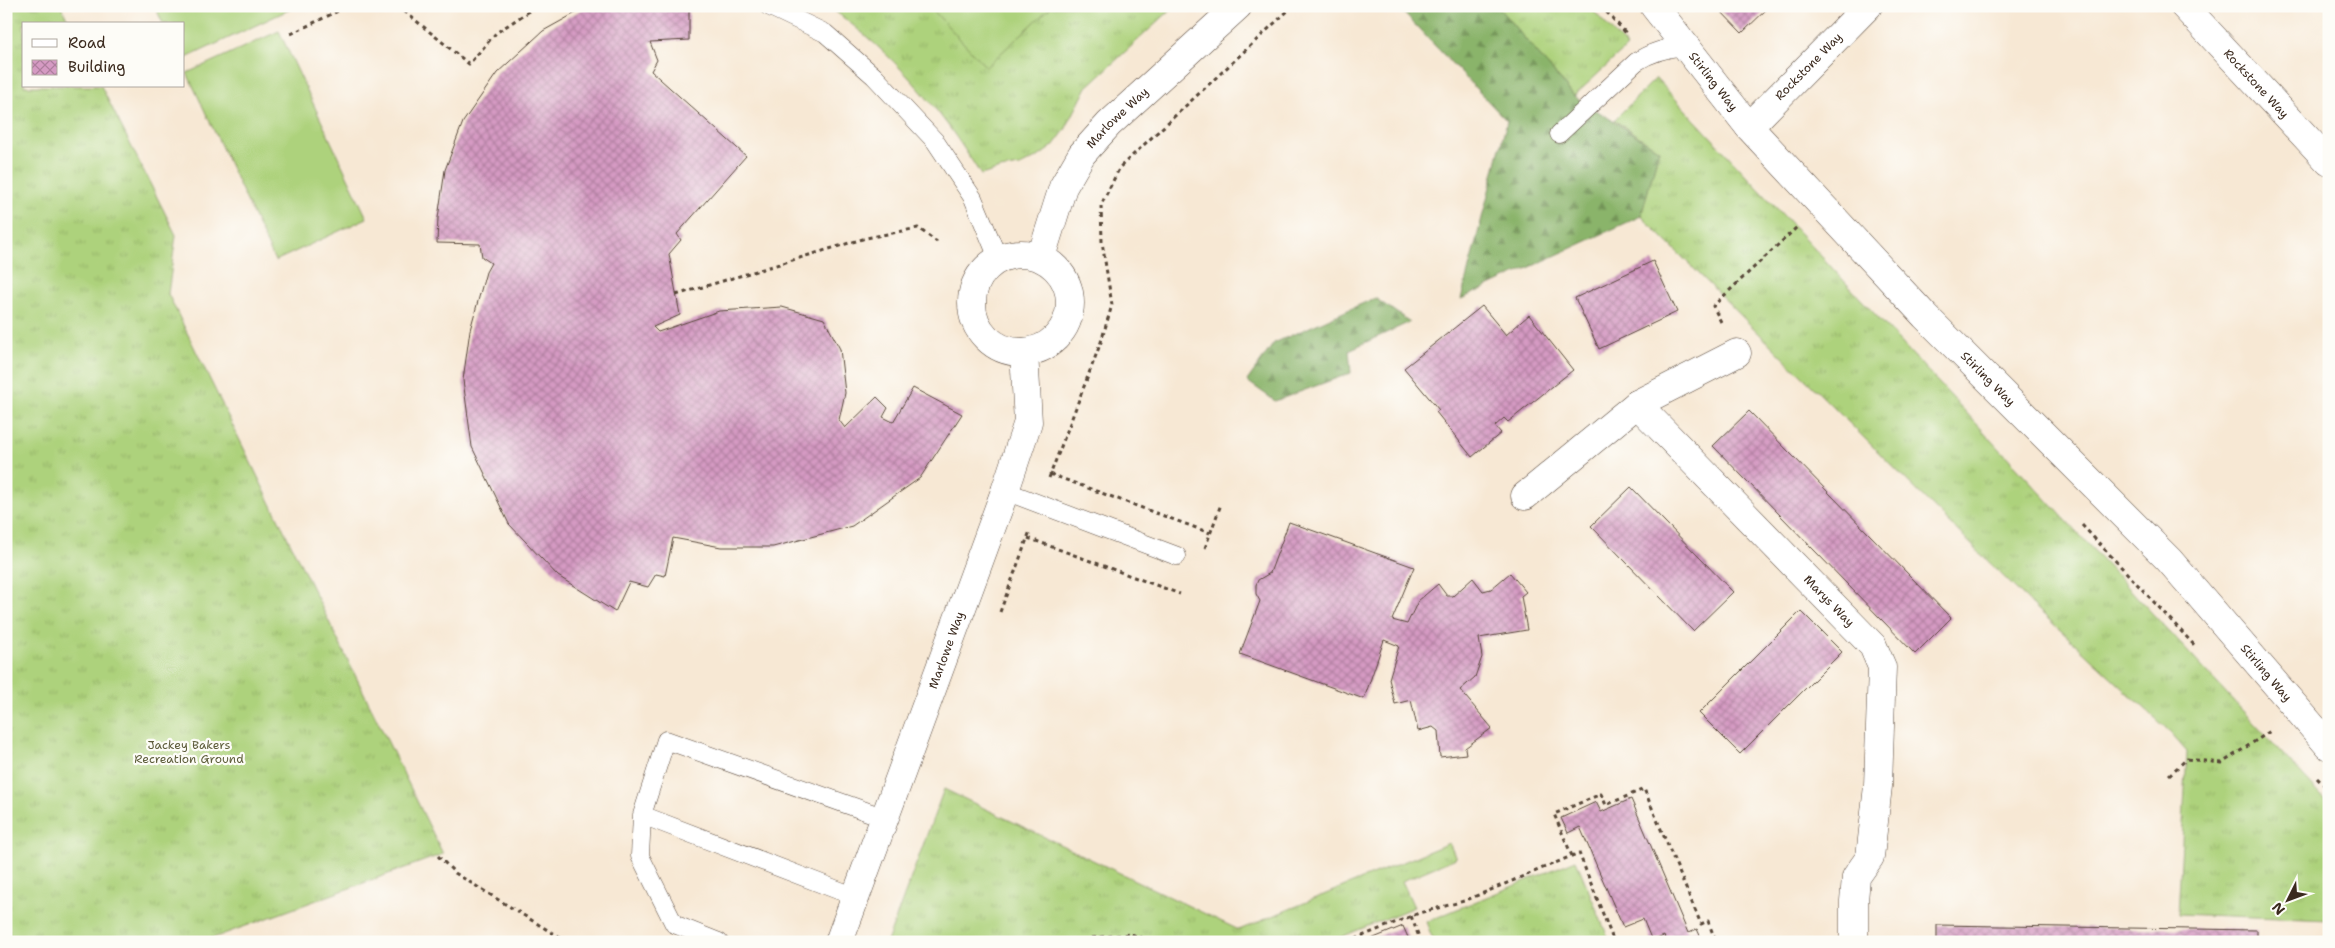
<svg xmlns="http://www.w3.org/2000/svg" width="2335" height="948" font-family="'Shantell Sans',sans-serif">
<defs>
<pattern id="grass-tufts" width="24" height="20" patternUnits="userSpaceOnUse" patternTransform="scale(1.25)"><rect width="24" height="20" fill="#add27b"/><path d="M3 7l-1-3M5 7V3M7 7l1-3M15 17l-1-3M17 17v-4M19 17l1-3" fill="none" stroke="#96b46a"/></pattern>
<pattern id="forest-firs" width="22" height="20" patternUnits="userSpaceOnUse" patternTransform="scale(1.25)"><rect width="22" height="20" fill="#8ab46b"/><path d="M5 1l3.5 6h-7zM16 11l3.5 6h-7z" fill="#729357"/></pattern>
<pattern id="building-cross-hatch" width="8" height="8" patternUnits="userSpaceOnUse" patternTransform="scale(1.25)"><rect width="8" height="8" fill="#d59ac3"/><path d="M0 0l8 8M0 8l8-8" fill="none" stroke="#ae7e9e"/></pattern>
</defs>
<rect width="100%" height="100%" fill="#fdfcf7"/>
<filter id="ink" filterUnits="userSpaceOnUse"><feTurbulence type="fractalNoise" baseFrequency=".02" numOctaves="2"/><feDisplacementMap in="SourceGraphic" scale="10" xChannelSelector="R" yChannelSelector="G"/><feConvolveMatrix kernelMatrix="1 2 1 2 8 2 1 2 1" color-interpolation-filters="sRGB"/></filter>
<filter id="wash" filterUnits="userSpaceOnUse"><feTurbulence type="fractalNoise" baseFrequency=".0096" numOctaves="4" result="noise"/><feDisplacementMap in="SourceGraphic" scale="20" xChannelSelector="R" yChannelSelector="G"/><feGaussianBlur stdDeviation="1.12" result="paint"/><feColorMatrix in="noise" values="0 0 0 0 0 0 0 0 0 0 0 0 0 0 0 0 0 1.4 0 .05"/><feComposite in="paint" operator="in"/></filter>
<g filter="url(#wash)">
<rect width="100%" height="100%" fill="#f7e8d4"/>
<!-- grass -->
<path fill="url(#grass-tufts)" stroke="#747e4c" d="M 6,6 L 61,6 L 70,24 L 24,24 L 24,86 L 101,86 L 176,235 L 168,294 L 443,854 L 202,942 L 6,942 Z
M 828,6 L 1175,6 L 1087,87 L 1065,130 L 1053,146 L 1038,157 L 1020,166 L 1000,169 L 981,175 C 937,104 896,56 828,6 Z
M 1497,6 L 1589,6 L 1627,47 L 1574,96 Z
M 1656,78 L 2329,804 L 2329,920 L 2178,914 L 2187,752 L 2165,727 L 2019,592 L 1641,216 L 1659,150 L 1614,120 Z
M 944,789 L 1239,930 L 1449,843 L 1456,858 L 1402,881 L 1414,907 L 1329,942 L 887,942 Z
M 1576,860 L 1610,942 L 1434,942 L 1426,922 Z"/>
<!-- forest -->
<path fill="url(#forest-firs)" stroke="#626f44" d="M 1397,6 L 1497,6 L 1574,96 L 1659,150 L 1641,216 L 1461,299 L 1507,121 Z
M 1375,298 L 1410,322 L 1349,350 L 1351,373 L 1275,401 L 1247,381 L 1274,343 Z"/>
<!-- pitch -->
<path fill="#add27b" stroke="#747e4c" d="M 155,6 L 297,6 L 184,59 L 184,24 L 163,24 Z
M 929,6 L 1052,6 L 986,67 Z
M 279,31 L 367,218 L 275,261 L 187,73 Z"/>
<g id="blocks">
<!-- building -->
<path fill="url(#building-cross-hatch)" d="M 588,6 L 689,6 L 689,40 L 650,42 L 657,60 L 651,71 L 746,156 L 677,234 L 681,240 L 669,254 L 680,315 L 653,327 L 658,332 L 719,311 L 782,307 L 824,319 L 840,349 L 845,393 L 839,420 L 845,428 L 877,397 L 888,408 L 883,417 L 893,422 L 913,388 L 962,414 L 920,478 L 852,526 L 773,547 L 721,547 L 673,538 L 665,576 L 656,574 L 648,587 L 629,582 L 615,612 L 558,576 L 509,524 L 472,447 L 463,380 L 470,330 L 486,272 L 491,263 L 482,257 L 480,244 L 437,243 L 438,218 L 445,170 L 463,122 L 497,73 L 543,31 Z
M 1716,6 L 1770,6 L 1742,33 Z
M 1653,261 L 1677,312 L 1599,349 L 1575,298 Z
M 1482,306 L 1506,335 L 1529,315 L 1573,370 L 1508,422 L 1504,418 L 1495,426 L 1501,433 L 1472,457 L 1436,412 L 1439,410 L 1404,368 Z
M 1749,411 L 1951,618 L 1915,654 L 1713,446 Z
M 1631,487 L 1733,592 L 1693,631 L 1591,526 Z
M 1289,522 L 1414,567 L 1392,620 L 1407,624 L 1418,601 L 1438,584 L 1447,596 L 1453,596 L 1473,578 L 1483,591 L 1491,589 L 1510,573 L 1526,592 L 1521,596 L 1527,630 L 1479,638 L 1482,657 L 1475,677 L 1460,690 L 1492,728 L 1465,748 L 1466,754 L 1440,757 L 1438,731 L 1433,727 L 1418,731 L 1411,700 L 1395,704 L 1389,679 L 1399,646 L 1384,640 L 1364,699 L 1240,654 L 1260,601 L 1256,594 L 1256,585 L 1258,580 L 1270,573 Z
M 1801,611 L 1842,652 L 1740,754 L 1699,713 Z
M 1631,799 L 1688,933 L 1697,929 L 1703,942 L 1666,942 L 1664,936 L 1652,941 L 1643,919 L 1623,927 L 1580,827 L 1568,833 L 1561,818 L 1596,802 L 1601,812 Z
M 1937,925 L 2257,930 L 2257,942 L 1937,942 Z
M 1403,926 L 1410,942 L 1364,942 Z"/>
</g>
</g>
<g filter="url(#ink)">
<use href="#blocks" fill-opacity="0" stroke="#574639" stroke-width="1"/>
<g fill="none" stroke-linecap="round" stroke-linejoin="round">
<defs>
<path id="lane" d="M 768,6 L 825,33 L 874,76 L 935,141 L 973,198 L 998,258
M 1559,134 L 1636,62 C 1651,52 1665,48 1684,46
M 1005,491 L 1177,556
M 642,815 L 666,740 L 885,818
M 719,942 L 674,924 L 640,856 L 642,815 L 856,897"/>
<g id="street">
<path id="s1" d="M 1654,6 L 1749,127 L 1925,316 L 2169,560 L 2329,746"/>
<path id="s2" d="M 2184,6 L 2329,162"/>
<path id="s3" d="M 1749,127 L 1868,6"/>
<circle cx="1021" cy="303" r="49"/>
<path id="s4" d="M 1041,257 L 1063,187 L 1082,154 L 1109,124 L 1238,6"/>
<path id="s5" d="M 1637,404 L 1873,646 L 1882,667 L 1878,786 L 1870,857 L 1856,877 L 1854,901 L 1854,942"/>
<path d="M 1525,496 L 1637,404 L 1737,353"/>
<path id="s6" d="M 839,942 L 1005,491 L 1028,422 L 1024,352"/>
</g>
</defs>
<!-- lane casing -->
<use href="#lane" stroke="#574639" stroke-width="19"/>
<!-- street casing -->
<use href="#street" stroke="#574639" stroke-width="29"/>
<!-- path -->
<path stroke="#574639" stroke-width="3" stroke-dasharray="4 4" stroke-linecap="butt" d="M 398,6 L 469,64 L 496,33 L 537,6
M 1601,6 L 1626,33
M 291,34 L 348,6
M 676,295 L 866,238 L 918,228 L 937,242
M 1721,322 L 1713,306 L 1797,227
M 1050,474 L 1210,533
M 1049,478 L 1101,342 L 1112,305 L 1102,242 L 1101,205 L 1120,167 L 1293,6
M 2082,525 L 2196,647
M 1028,538 L 1180,594
M 1205,548 L 1221,504
M 1000,612 L 1030,531
M 2169,775 L 2187,759 L 2222,763 L 2272,730
M 2317,778 L 2329,790
M 438,856 L 455,873 L 567,942
M 1572,856 L 1554,814 L 1601,794 L 1606,805 L 1644,789 L 1701,924 L 1708,921 L 1716,942
M 1411,916 L 1421,942
M 1092,938 L 1131,934 L 1153,942
M 1347,942 L 1419,913 L 1464,901 L 1579,853 L 1614,942"/>
<!-- lane -->
<use href="#lane" stroke="#fff" stroke-width="18"/>
<!-- street -->
<use href="#street" stroke="#fff" stroke-width="28"/>
</g>
</g>
<g text-anchor="middle" stroke-width="4.5" stroke-linejoin="round" paint-order="stroke">
<!-- street labels -->
<g font-size="12" fill="#3b2a1e" stroke="#fdfcf7">
<text dy="4" stroke="none"><textPath href="#s3" startOffset="85">Rockstone Way</textPath></text>
<text dy="4" stroke="none"><textPath href="#s1" startOffset="96">Stirling Way</textPath></text>
<text dy="4" stroke="none"><textPath href="#s2" startOffset="106">Rockstone Way</textPath></text>
<text dy="4" stroke="none"><textPath href="#s4" startOffset="162">Marlowe Way</textPath></text>
<text dy="4" stroke="none"><textPath href="#s1" startOffset="501">Stirling Way</textPath></text>
<text dy="4" stroke="none"><textPath href="#s5" startOffset="275">Marys Way</textPath></text>
<text dy="4" stroke="none"><textPath href="#s6" startOffset="311">Marlowe Way</textPath></text>
<text dy="4" stroke="none"><textPath href="#s1" startOffset="906">Stirling Way</textPath></text>
</g>
<!-- park labels -->
<g font-size="12" fill="#5d5c3a" stroke="#fdfcf7">
<text x="189" y="749">Jackey Bakers<tspan x="189" dy="14">Recreation Ground</tspan></text>
</g>
</g>
<!-- margin -->
<rect width="2335" height="948" fill="none" stroke="#fdfcf7" stroke-width="25"/>
<!-- legend -->
<rect x="22" y="22" width="162" height="65" fill="#fdfcf7" stroke="#afa8a0"/>
<rect x="32" y="39" width="25" height="8" fill="#ffffff" stroke="#afa8a0"/>
<text x="68" y="48" font-size="15" fill="#3b2a1e">Road</text>
<rect x="32" y="60" width="25" height="15" fill="url(#building-cross-hatch)" stroke="#afa8a0"/>
<text x="68" y="72" font-size="15" fill="#3b2a1e">Building</text>
<!-- north arrow -->
<g transform="translate(2288 900) rotate(228)" stroke="#fdfcf7" stroke-width="4" paint-order="stroke">
<path d="M0-4L9 19L0 12L-9 19Z" fill="#3b2a1e"/>
<text y="-8" font-size="14" font-weight="bold" text-anchor="middle" fill="#3b2a1e">N</text>
</g>
</svg>
